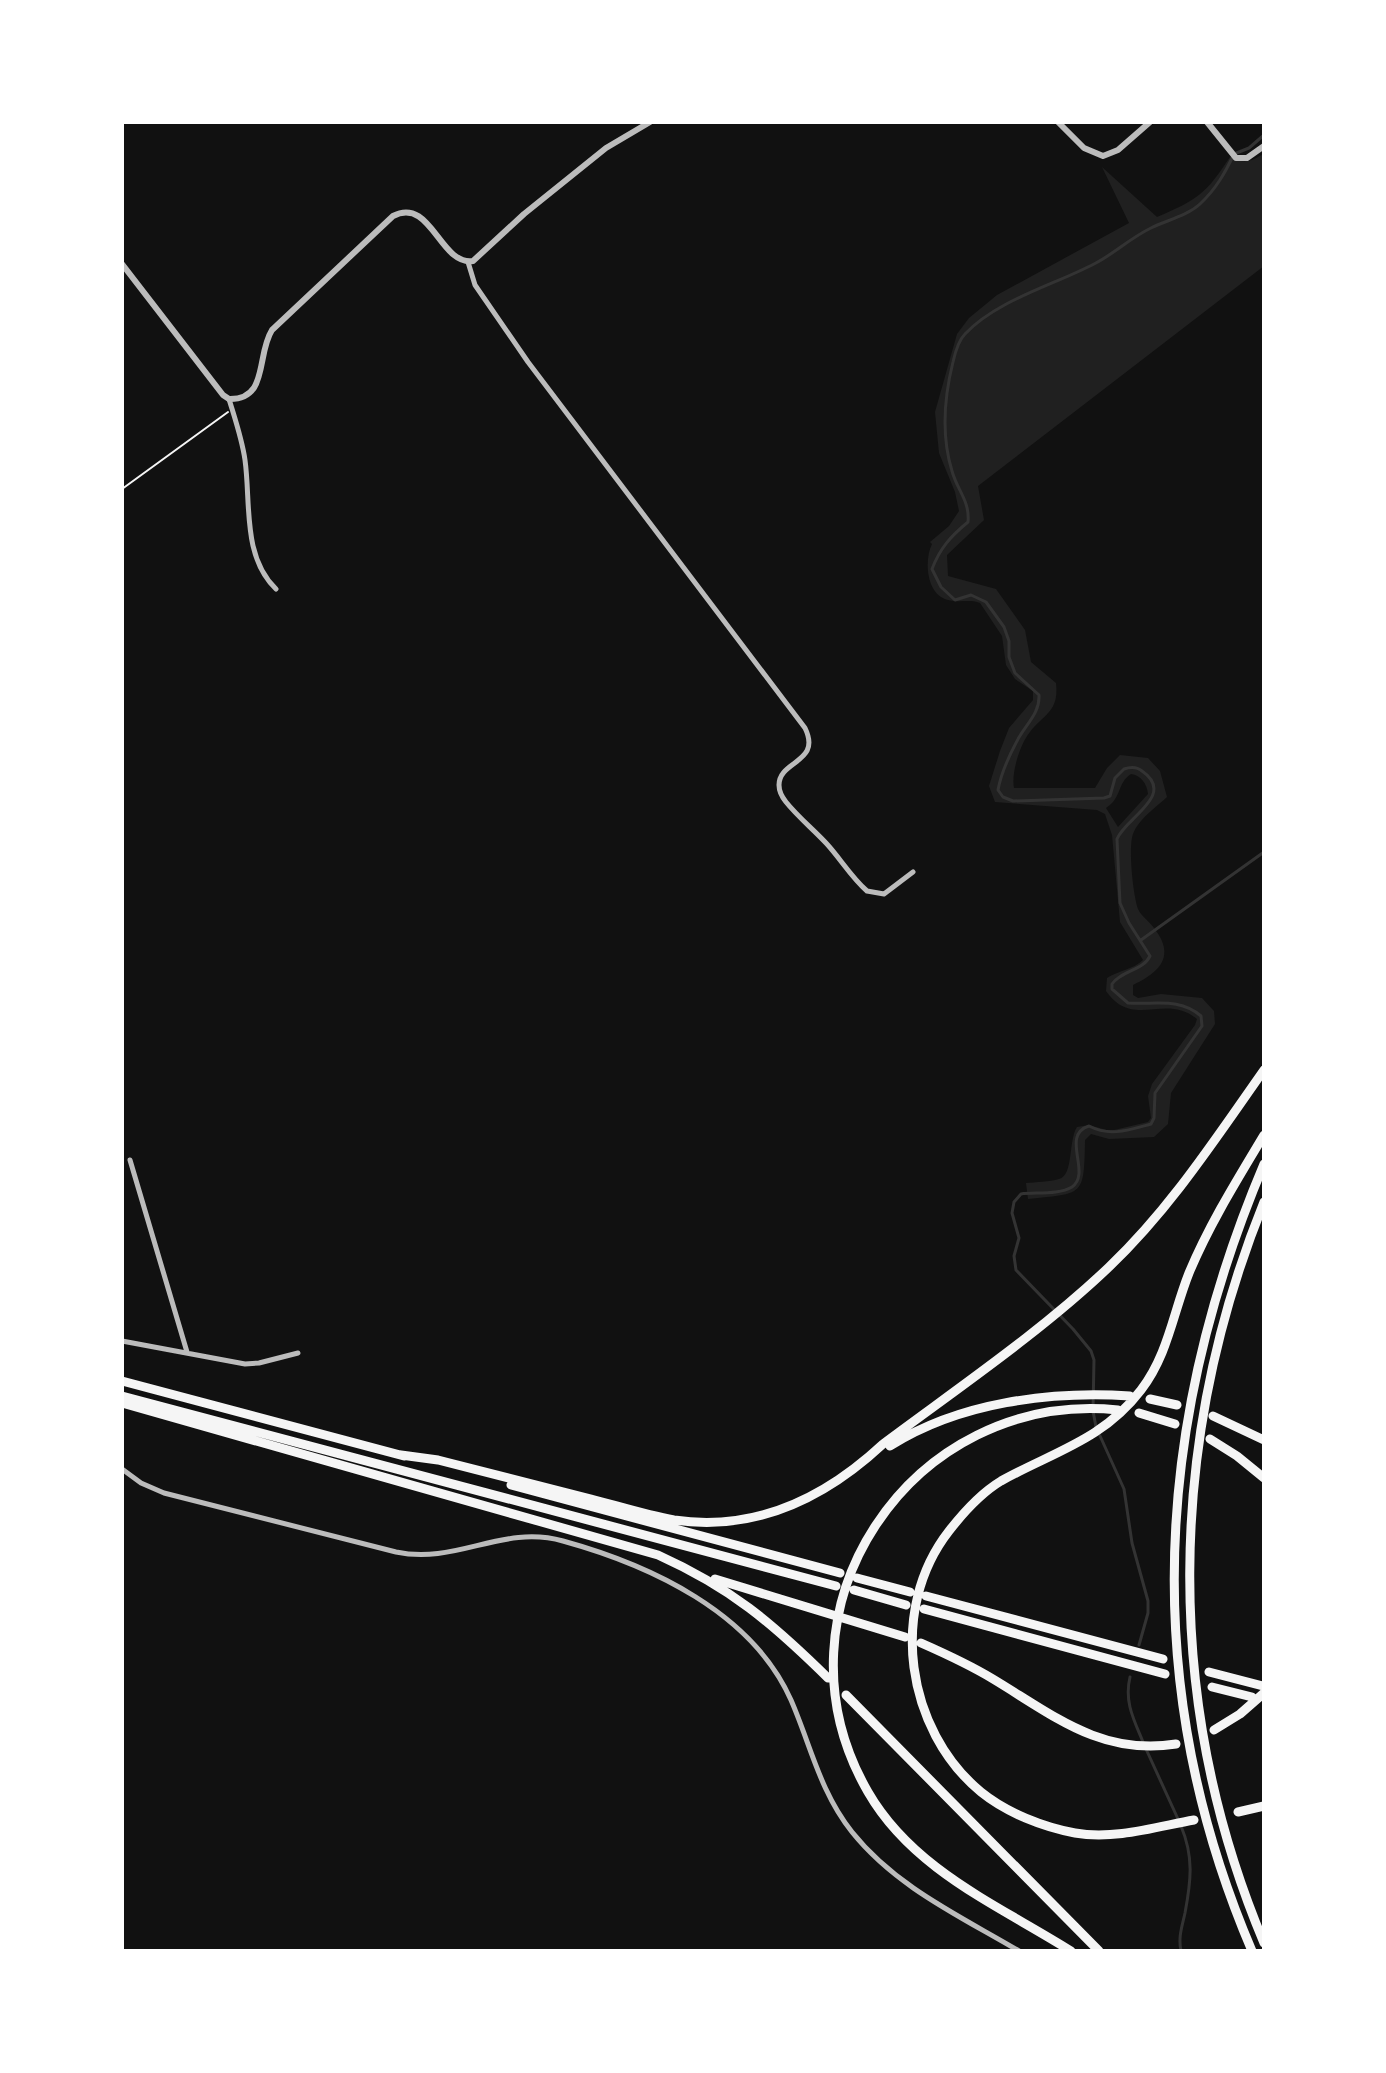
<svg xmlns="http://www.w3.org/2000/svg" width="1386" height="2073" font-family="'Crimson Pro',serif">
<rect width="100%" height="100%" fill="#111"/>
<!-- green -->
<path fill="#202020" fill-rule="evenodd" d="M 1264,153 L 1264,266 L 978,486 L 984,520 L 947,555 L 948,576 L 996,589 L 1025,630 L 1031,662 L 1056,683 C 1059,712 1045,713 1030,732 C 1020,744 1011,773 1014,788 L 1095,788 L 1107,768 L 1120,755 L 1148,758 L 1160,771 L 1167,797 C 1156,807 1138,820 1133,834 C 1128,847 1133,895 1138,909 C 1141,916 1149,921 1154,928 C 1176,956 1160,972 1133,985 L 1133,995 L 1138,998 L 1161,994 L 1202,998 L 1214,1011 L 1215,1024 L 1171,1093 L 1168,1124 L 1154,1137 L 1109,1139 L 1091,1134 L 1085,1140 C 1084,1197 1084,1193 1028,1199 L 1026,1183 C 1036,1182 1049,1182 1059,1179 C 1074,1175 1068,1141 1077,1127 L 1089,1125 L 1110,1131 L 1148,1122 L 1151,1118 L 1148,1096 L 1152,1084 L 1195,1025 L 1197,1019 C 1165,992 1133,1030 1106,991 L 1107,978 C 1118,971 1134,969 1143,960 L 1120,922 L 1112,835 L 1105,814 L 1097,810 L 995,802 L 989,786 L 1000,751 L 1009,728 L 1033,700 L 1033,691 L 1015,679 L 1006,665 L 1002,636 L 980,603 C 970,599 959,603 948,600 C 926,595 924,560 932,544 L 930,542 L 949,526 L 959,511 L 955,492 L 939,453 L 935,412 L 957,334 L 969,318 L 997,295 L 1129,223 L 1102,167 L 1157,217 C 1197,200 1206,194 1230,157 C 1243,164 1252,162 1264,153 ZM 1131,774 C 1141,775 1147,784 1148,794 L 1118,827 L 1106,808 C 1122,798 1117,783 1131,774 Z"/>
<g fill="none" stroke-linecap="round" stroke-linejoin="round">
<!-- stream -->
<path stroke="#333" stroke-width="3" d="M 1141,940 L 1264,852
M 1139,1645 L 1148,1613 L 1148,1601 L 1132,1543 L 1124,1489 L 1096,1427 L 1093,1411 L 1094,1360 L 1091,1351 L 1073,1329 L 1016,1270 L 1014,1256 L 1019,1238 L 1012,1213 L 1014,1202 L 1021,1194 C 1035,1192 1059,1195 1072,1187 C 1092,1173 1060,1135 1089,1126 C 1110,1137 1129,1130 1151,1124 L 1154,1118 L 1155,1093 L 1202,1026 L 1201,1016 C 1179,997 1155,1005 1128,1003 L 1112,989 L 1112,984 C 1122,970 1143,971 1150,956 L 1129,923 L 1120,903 L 1117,839 C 1125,818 1177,795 1142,771 C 1136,766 1130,767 1124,769 L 1115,778 L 1110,796 L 1104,798 L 1013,801 L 1003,797 L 998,790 C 1001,773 1009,756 1017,741 C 1025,725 1040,714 1039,695 L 1015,673 L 1009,657 L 1009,641 L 1004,627 L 986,602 L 971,595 L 955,600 L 941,587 L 932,569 C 940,548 951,536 968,522 C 970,501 957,490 952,471 C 941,435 944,398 953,362 C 955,353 959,340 965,334 C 997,300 1054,285 1094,264 C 1114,254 1130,238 1151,228 C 1167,220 1187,216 1200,204 C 1216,189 1225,173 1234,154 L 1249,148 L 1264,135
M 1130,1677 C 1124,1702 1134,1720 1143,1742
M 1146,1749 L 1178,1819
M 1181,1951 C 1178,1937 1182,1927 1185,1913 C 1191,1881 1194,1857 1181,1826"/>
<!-- path -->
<path stroke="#f5f5f5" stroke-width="2" d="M 122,489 L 228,412"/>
<!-- minor -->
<path stroke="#bcbcbc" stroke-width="5" d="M 468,262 L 475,285 L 528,362 L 805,728 C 822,763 779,760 779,785 C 779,791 782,797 786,802 C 798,817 813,829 826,843 C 840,858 851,877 867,891 L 884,894 L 913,872
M 229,399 C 235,419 242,439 245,460 C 251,503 242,556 276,589
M 130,1160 L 187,1352
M 122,1341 L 245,1364 L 259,1363 L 298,1353
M 122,1469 L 141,1483 L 164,1493 L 396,1552 C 457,1565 502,1524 563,1541 C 650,1565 752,1612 791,1700 C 811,1746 820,1792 852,1832 C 896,1887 960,1916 1019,1951"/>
<!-- tertiary -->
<path stroke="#bcbcbc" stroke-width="6" d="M 1058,122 L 1084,148 L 1103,156 L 1118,150 L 1150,122
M 1207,122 L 1236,158 L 1247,158 L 1264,146
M 122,264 L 223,395 L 229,399 C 269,400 256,355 272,330 L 393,216 C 431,196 440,266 473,261 L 524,214 L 606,148 L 650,122"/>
<!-- motorway -->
<path stroke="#f5f5f5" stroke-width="9" d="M 1264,1202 C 1167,1442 1163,1703 1264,1943
M 122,1381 L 404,1456
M 122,1396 L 836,1586
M 1150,1399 L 1177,1405
M 122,1403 L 658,1555 C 731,1588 771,1622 828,1678
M 1139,1413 L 1175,1424
M 1213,1416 L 1264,1440
M 1210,1439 L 1237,1456 L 1264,1478
M 890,1446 C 960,1402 1050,1391 1130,1396
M 401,1455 L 438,1460 C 489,1473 540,1486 591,1499 C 618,1506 646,1515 674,1520 C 755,1532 825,1498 883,1444 C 958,1388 1042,1331 1109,1267 C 1170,1209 1216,1138 1264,1070
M 511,1485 L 840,1573
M 857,1578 L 910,1592
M 715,1579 L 905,1637
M 854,1590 L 906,1605
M 926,1596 L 1163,1659
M 924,1609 L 1165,1674
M 921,1643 C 946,1654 970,1665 993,1679 C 1053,1715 1101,1756 1176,1744
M 1209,1672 L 1263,1686
M 1212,1687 L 1252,1697
M 846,1695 L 1099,1951
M 1214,1730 L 1240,1714 L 1264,1693
M 1238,1812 L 1264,1806
M 1194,1820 C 1156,1827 1114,1840 1075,1833 C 1043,1827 1007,1813 981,1792 C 906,1730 888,1609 949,1531 C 963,1513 981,1493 1001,1481 C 1053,1452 1103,1440 1141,1390 C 1168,1355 1173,1313 1189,1273 C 1209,1225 1237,1180 1264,1135
M 1071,1951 C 998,1905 913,1870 868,1792 C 763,1610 911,1389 1118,1410
M 1252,1951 C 1140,1689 1154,1424 1264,1164"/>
</g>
<!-- border -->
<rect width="1386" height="2073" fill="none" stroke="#ffffff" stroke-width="248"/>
</svg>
